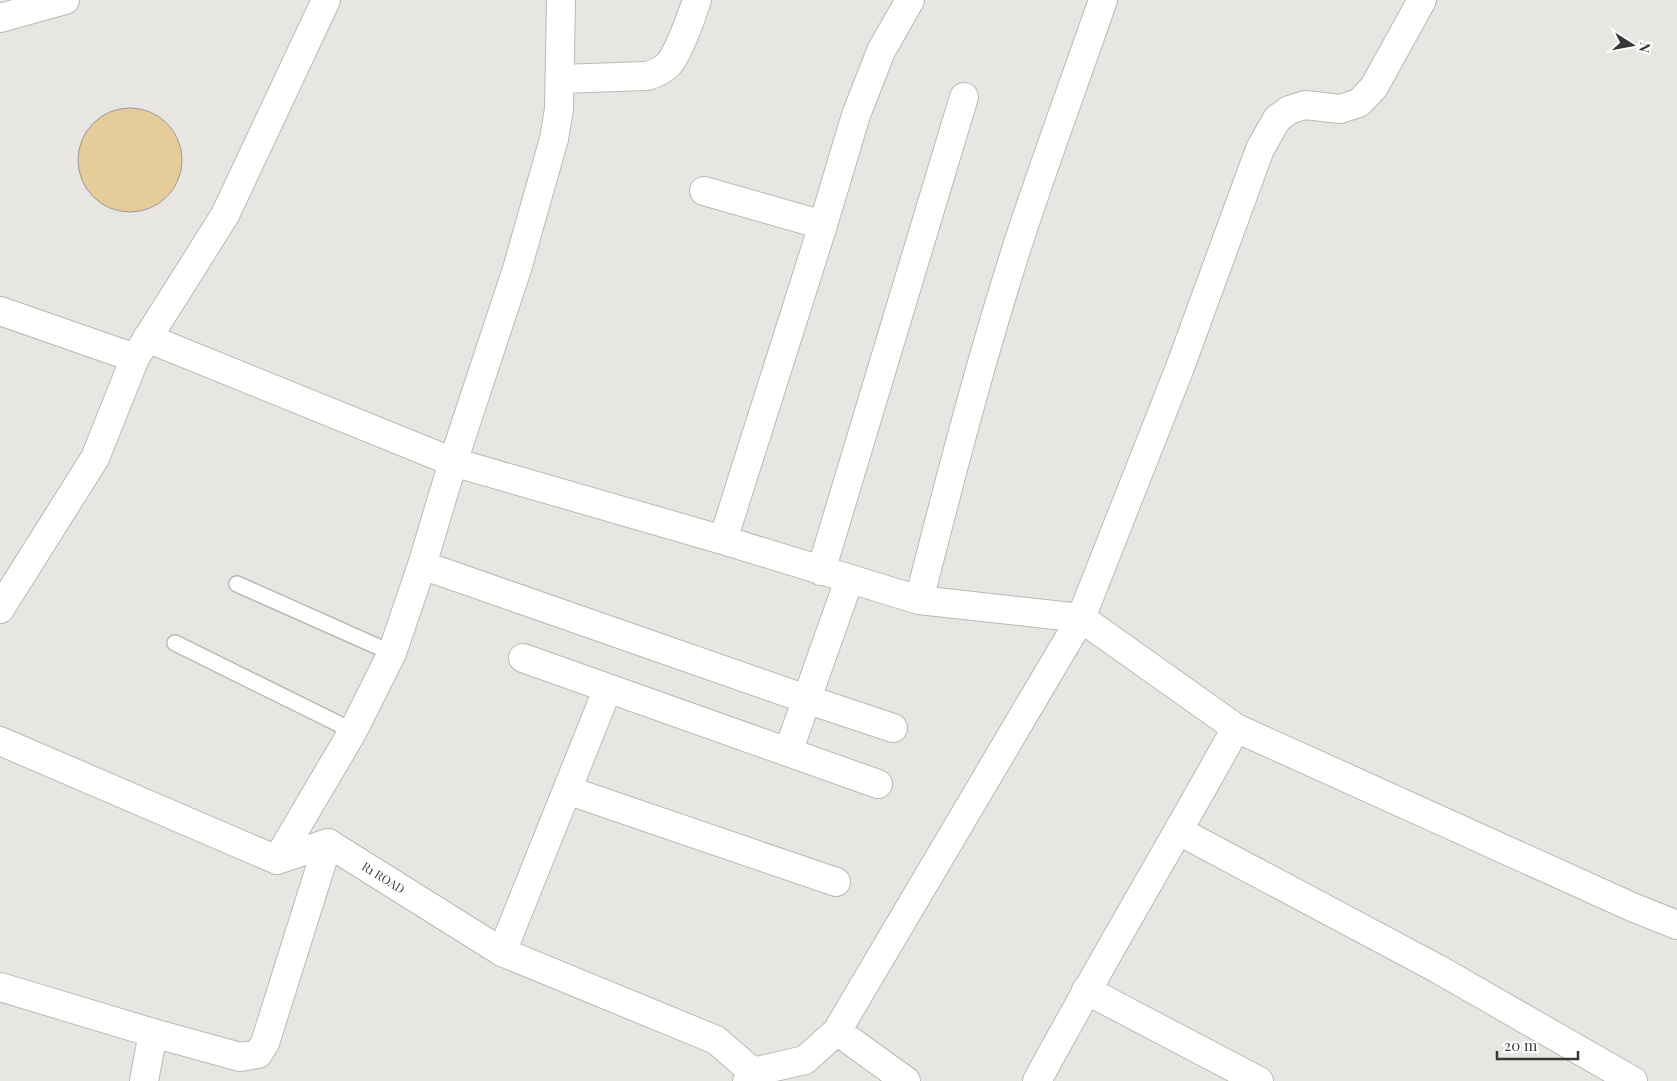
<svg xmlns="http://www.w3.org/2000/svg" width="1677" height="1081" font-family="'Playfair Display',serif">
<rect width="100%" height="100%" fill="#e8e6e3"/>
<!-- building -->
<path fill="#e7cc9b" stroke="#9c9a97" d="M78 160a52 52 0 1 1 104 0a52 52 0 1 1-104 0Z"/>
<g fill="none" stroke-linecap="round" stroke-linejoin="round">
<defs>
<path id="service" d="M 237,584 L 392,653
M 175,643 L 353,731"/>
<path id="minor" d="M 0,18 L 65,0
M 560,79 L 647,76 C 654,74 662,71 668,65 C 678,54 692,15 697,0
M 704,191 L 823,225
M 0,311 L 135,358
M 147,338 L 453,462 L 723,540 L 919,600 L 1081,618 L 1236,728 L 1632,907 L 1677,925
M 723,540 L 823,225 L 856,115 L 881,51 L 910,0
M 422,565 L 806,699 L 893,728
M 821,571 L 964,97
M 919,600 C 949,483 979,366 1016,250 C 1043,166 1074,84 1103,0
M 0,609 L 95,458 L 135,358 L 225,215 L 326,0
M 523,658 L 878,784
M 788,752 L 849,580
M 567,790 L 836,882
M 1179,831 L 1438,969 L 1633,1081
M 277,860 L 353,731 L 392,653 L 422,565 L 453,462 L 517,269 L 554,139 L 559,109 L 561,0
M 502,952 L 608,688
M 0,987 L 153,1033 L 240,1057 L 258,1054 L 265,1043 L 328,843
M 1086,990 L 1259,1081
M 837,1031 L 1081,618 L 1179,370 L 1260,149 L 1277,119 L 1289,110 L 1305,105 L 1340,109 L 1359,103 L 1374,87 L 1422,0
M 144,1081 L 153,1033
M 747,1081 L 753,1072 L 805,1060 L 837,1031 L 906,1081
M 1037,1081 C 1101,962 1171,846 1236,728"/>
<path id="secondary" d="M 0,741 L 277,860 L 328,843 L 502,952 L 716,1040 L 753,1072 L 755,1081"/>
</defs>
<!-- service casing -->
<use href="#service" stroke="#bbb9b6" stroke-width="18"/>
<!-- minor casing -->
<use href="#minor" stroke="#bbb9b6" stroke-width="30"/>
<!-- secondary casing -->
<use href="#secondary" stroke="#bbb9b6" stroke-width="30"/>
<!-- service -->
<use href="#service" stroke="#fff" stroke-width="15"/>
<!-- minor -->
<use href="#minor" stroke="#fff" stroke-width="28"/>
<!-- secondary -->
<use href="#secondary" stroke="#fff" stroke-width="28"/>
</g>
<g text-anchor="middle" stroke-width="4" stroke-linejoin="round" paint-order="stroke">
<!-- street labels -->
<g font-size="12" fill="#393837" stroke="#fff">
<text transform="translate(383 878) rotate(32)" y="4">R1 ROAD</text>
</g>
</g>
<!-- north arrow -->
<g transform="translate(1632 45) rotate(101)" stroke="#ffffff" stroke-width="4" paint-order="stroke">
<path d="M0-4L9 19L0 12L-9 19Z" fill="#393837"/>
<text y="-8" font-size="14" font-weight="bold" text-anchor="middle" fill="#393837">N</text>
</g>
<!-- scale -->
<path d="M1497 1051v8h81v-8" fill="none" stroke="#393837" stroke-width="2.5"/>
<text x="1504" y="1051" font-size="15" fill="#393837" stroke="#ffffff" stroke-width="4" paint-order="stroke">20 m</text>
</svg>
